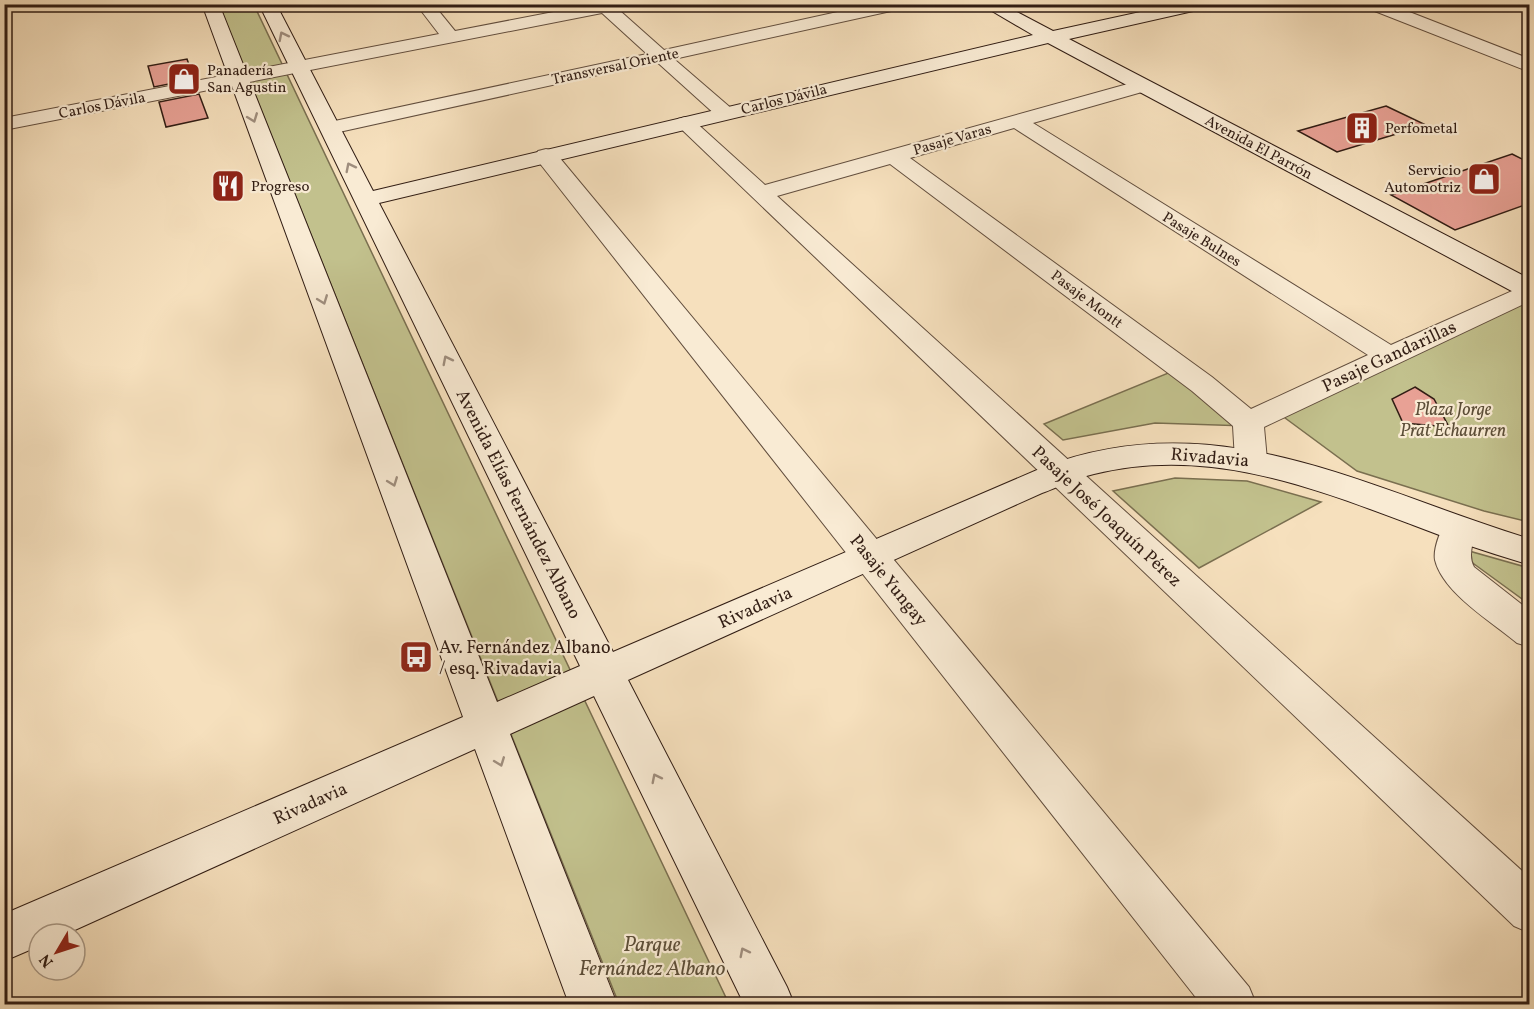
<svg xmlns="http://www.w3.org/2000/svg" width="1534" height="1009" font-family="Vollkorn,serif">
<rect width="100%" height="100%" fill="#f6e0bd"/>
<filter id="stains"><feTurbulence type="fractalNoise" baseFrequency=".00333" numOctaves="4"/><feColorMatrix values="0 0 0 0 .2 0 0 0 0 .09 0 0 0 0 .02 0 0 0 .5 -.17"/></filter>
<radialGradient id="worn" r=".72"><stop offset=".6" stop-color="#630" stop-opacity="0"/><stop offset="1" stop-color="#630" stop-opacity=".3"/></radialGradient>
<!-- green -->
<path fill="#c2c18d" stroke="#7a6f50" stroke-width="1.5" d="M 219,5 L 254,5 L 729,1004 L 619,1004 Z
M 1529,301 L 1529,522 L 1484,511 L 1357,471 L 1281,415 Z
M 1173,371 L 1246,426 L 1155,423 L 1063,440 L 1044,424 Z
M 1175,478 L 1247,481 L 1321,502 L 1199,568 L 1113,491 Z
M 1448,545 L 1529,568 L 1529,604 Z"/>
<!-- building -->
<path fill="#e8a195" stroke="#311d14" stroke-width="1.5" d="M 187,59 L 194,79 L 154,87 L 148,66 Z
M 199,94 L 208,118 L 166,127 L 159,102 Z
M 1386,106 L 1426,125 L 1337,152 L 1298,131 Z
M 1512,154 L 1530,163 L 1530,203 L 1455,230 L 1391,195 Z
M 1415,387 L 1434,399 L 1449,427 L 1403,423 L 1392,399 Z"/>
<g fill="none" stroke-linecap="round" stroke-linejoin="round">
<defs>
<path id="street" d="M 416,4 L 433,4 L 455,31 L 595,4 L 632,4 L 630,8 L 619,10 L 664,50 L 874,4 L 908,4 L 900,9 L 674,59 L 732,109 L 735,113 L 732,117 L 718,117 L 657,62 L 330,134 L 323,132 L 320,128 L 323,124 L 330,122 L 647,54 L 602,13 L 4,130 L 4,118 L 439,34 Z
M 1365,4 L 1389,4 L 1530,59 L 1530,72 L 1367,8 Z
M 1142,80 L 1149,82 L 1152,86 L 1149,90 L 1033,123 L 1391,345 L 1530,283 L 1530,301 L 1264,427 L 1267,460 L 1262,468 L 1251,471 L 1240,468 L 1235,460 L 1233,426 L 1192,391 L 890,164 L 777,196 L 1530,878 L 1530,933 L 1514,926 L 675,123 L 678,119 L 685,117 L 692,119 L 765,185 ZM 1014,128 L 1368,355 L 1251,409 L 1212,377 L 910,158 Z
M 546,149 L 554,151 L 1249,987 L 1256,1004 L 1201,1004 L 538,161 L 535,156 L 538,151 Z
M 1458,516 L 1470,520 C 1480,538 1465,550 1474,567 L 1530,611 L 1530,647 L 1517,643 C 1492,622 1443,593 1435,560 C 1433,549 1441,530 1446,520 Z"/>
<path id="secondary" d="M 202,4 L 219,4 L 497,702 L 580,666 L 259,4 L 276,4 L 373,191 L 1033,35 L 980,4 L 1002,4 L 1053,31 L 1177,4 L 1210,4 L 1202,9 L 1069,39 L 1530,279 L 1530,298 L 1521,296 L 1048,43 L 379,203 L 613,652 L 1044,467 C 1218,401 1366,489 1530,539 L 1530,565 C 1490,553 1451,540 1413,525 C 1309,486 1206,446 1094,474 C 1076,478 1059,487 1042,493 L 628,680 L 787,987 L 794,1004 L 744,1004 L 594,696 L 510,734 L 617,1004 L 569,1004 L 475,749 L 66,934 L 39,934 L 39,946 L 4,961 L 4,914 L 463,717 Z"/>
</defs>
<!-- street casing -->
<use href="#street" stroke="#624e3e" stroke-width="2"/>
<!-- secondary casing -->
<use href="#secondary" stroke="#311d14" stroke-width="2"/>
<!-- street -->
<use href="#street" fill="#f9ebd4" fill-rule="evenodd"/>
<!-- secondary -->
<use href="#secondary" fill="#f9ebd4" fill-rule="evenodd"/>
</g>
<!-- one-way arrows -->
<defs><path id="oneway-chevron" d="M-2-3.5L2.5 0L-2 3.5" fill="none" stroke-width="1.6" stroke-linecap="round" stroke-linejoin="round" transform="scale(1.5)"/></defs>
<g stroke="#9f8e7e">
<use href="#oneway-chevron" transform="translate(283 36) rotate(-117)"/>
<use href="#oneway-chevron" transform="translate(253 118) rotate(69)"/>
<use href="#oneway-chevron" transform="translate(350 167) rotate(-117)"/>
<use href="#oneway-chevron" transform="translate(323 300) rotate(69)"/>
<use href="#oneway-chevron" transform="translate(447 360) rotate(-117)"/>
<use href="#oneway-chevron" transform="translate(393 482) rotate(69)"/>
<use href="#oneway-chevron" transform="translate(500 762) rotate(69)"/>
<use href="#oneway-chevron" transform="translate(656 778) rotate(-117)"/>
<use href="#oneway-chevron" transform="translate(744 952) rotate(-117)"/>
</g>
<!-- icons -->
<defs>
<symbol id="shop-square" viewBox="-11 -11 22 22"><rect x="-9" y="-9" width="18" height="18" rx="4" fill="#8f2418" stroke="#f9ebd4"/><path d="M-5-2.5h2.3a2.7 3.5 0 0 1 5.4 0H5L5.5 6h-11ZM-1.5-2.5h3a1.5 2.3 0 0 0-3 0Z" fill="#fff"/></symbol>
<symbol id="building-square" viewBox="-11 -11 22 22"><rect x="-9" y="-9" width="18" height="18" rx="4" fill="#8f2418" stroke="#f9ebd4"/><path d="M-4-6H4V6H1V3H-1V6H-4ZM-2.5-4.3h1.7v1.8h-1.7ZM.8-4.3h1.7v1.8H.8ZM-2.5-1h1.7V.8h-1.7ZM.8-1h1.7V.8H.8Z" fill="#fff"/></symbol>
<symbol id="restaurant-square" viewBox="-11 -11 22 22"><rect x="-9" y="-9" width="18" height="18" rx="4" fill="#8f2418" stroke="#f9ebd4"/><path d="M-5-6h1v4h1v-4h1v4h1v-4h1v5L-1.5 .5V6h-2V.5L-5-1ZM5-6V6H3V1.5H1.5Q1.5-4 5-6Z" fill="#fff"/></symbol>
<symbol id="bus-square" viewBox="-11 -11 22 22"><rect x="-9" y="-9" width="18" height="18" rx="4" fill="#8f2418" stroke="#f9ebd4"/><path d="M-5-6H5V4H4V6H2V4H-2V6H-4V4H-5ZM-3.5-4V0h7V-4ZM-3.5 1.2v1.5H-2V1.2ZM2 1.2v1.5H3.5V1.2Z" fill="#fff"/></symbol>
</defs>
<g fill-rule="evenodd">
<use href="#shop-square" x="165" y="60" width="38" height="38"/>
<use href="#building-square" x="1343" y="109" width="38" height="38"/>
<use href="#shop-square" x="1465" y="160" width="38" height="38"/>
<use href="#restaurant-square" x="209" y="167" width="38" height="38"/>
<use href="#bus-square" x="397" y="638" width="38" height="38"/>
</g>
<g text-anchor="middle" stroke-width="4.5" stroke-linejoin="round" paint-order="stroke">
<!-- far-street labels -->
<g font-size="15" fill="#311d14" stroke="#f9ebd4">
<text transform="translate(615 66) rotate(-12)" y="5">Transversal Oriente</text>
<text transform="translate(784 99) rotate(-14)" y="5">Carlos Dávila</text>
<text transform="translate(102 105) rotate(-11)" y="5">Carlos Dávila</text>
<text transform="translate(952 139) rotate(-16)" y="5">Pasaje Varas</text>
<text transform="translate(1259 147) rotate(28)" y="5">Avenida El Parrón</text>
<text transform="translate(1202 239) rotate(32)" y="5">Pasaje Bulnes</text>
<text transform="translate(1087 299) rotate(37)" y="5">Pasaje Montt</text>
</g>
<!-- far-poi labels -->
<g font-size="15" fill="#311d14" stroke="#f9ebd4" text-anchor="start">
<text x="207" y="75">Panadería<tspan x="207" dy="17">San Agustin</tspan></text>
<text x="1385" y="133">Perfometal</text>
<text x="1461" y="175" text-anchor="end">Servicio<tspan x="1461" dy="17">Automotriz</tspan></text>
<text x="251" y="191">Progreso</text>
</g>
<!-- street labels -->
<g font-size="18" fill="#311d14" stroke="#f9ebd4">
<text transform="translate(1389 356) rotate(-25)" y="6">Pasaje Gandarillas</text>
<text transform="translate(1210 457) rotate(5)" y="6">Rivadavia</text>
<text transform="translate(519 504) rotate(63)" y="6">Avenida Elías Fernández Albano</text>
<text transform="translate(1107 516) rotate(43)" y="6">Pasaje José Joaquín Pérez</text>
<text transform="translate(889 580) rotate(51)" y="6">Pasaje Yungay</text>
<text transform="translate(755 607) rotate(-24)" y="6">Rivadavia</text>
<text transform="translate(310 803) rotate(-24)" y="6">Rivadavia</text>
</g>
<!-- park labels -->
<g font-size="18" font-style="italic" fill="#5c4e38" stroke="#f9ebd4">
<text x="1453" y="415">Plaza Jorge<tspan x="1453" dy="21">Prat Echaurren</tspan></text>
</g>
<!-- poi labels -->
<g font-size="18" fill="#311d14" stroke="#f9ebd4" text-anchor="start">
<text x="439" y="653">Av. Fernández Albano<tspan x="439" dy="21">/ esq. Rivadavia</tspan></text>
</g>
<!-- near-park labels -->
<g font-size="21" font-style="italic" fill="#5c4e38" stroke="#f9ebd4">
<text x="652" y="951">Parque<tspan x="652" dy="24">Fernández Albano</tspan></text>
</g>
</g>
<!-- margin -->
<rect width="1534" height="1009" fill="none" stroke="#f6e0bd" stroke-width="24"/>
<rect x="6" y="6" width="1522" height="997" fill="none" stroke="#311d14" stroke-width="3"/>
<rect x="12" y="12" width="1510" height="985" fill="none" stroke="#311d14" stroke-width="1.5"/>
<!-- north arrow -->
<g transform="translate(57 952) rotate(231)"><circle r="28" fill="#f9ebd4" stroke="#a99987" stroke-width="1.5"/>
<path d="M0-4.5L10 22L0 15L-10 22Z" fill="#8f2418"/>
<text y="-9" font-size="16" font-weight="bold" text-anchor="middle" fill="#311d14">N</text>
</g>
<rect width="100%" height="100%" filter="url(#stains)"/>
<rect width="100%" height="100%" fill="url(#worn)"/>
</svg>
